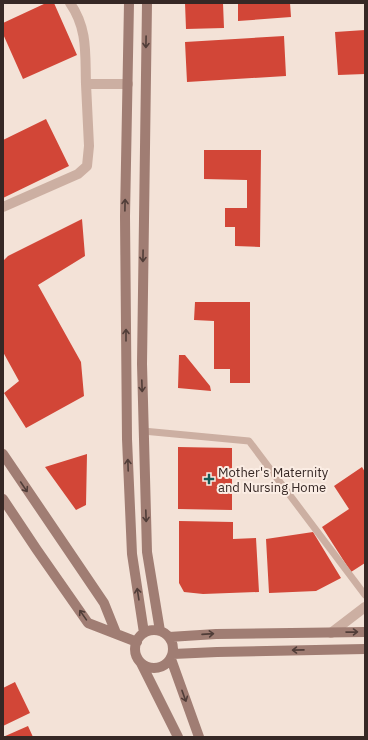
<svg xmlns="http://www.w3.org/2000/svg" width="368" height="740" font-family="'IBM Plex Sans',sans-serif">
<rect width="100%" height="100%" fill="#f3e2d7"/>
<!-- building -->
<path fill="#d24637" d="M 46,3 L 54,3 L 77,55 L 23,79 L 3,34 L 3,23 Z
M 185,3 L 223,3 L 224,28 L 186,29 Z
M 238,3 L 290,3 L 291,17 L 238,21 Z
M 365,30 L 365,74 L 338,75 L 335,32 Z
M 284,36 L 286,76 L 187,82 L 185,42 Z
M 46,119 L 69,166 L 3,198 L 3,140 Z
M 204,150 L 261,150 L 260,247 L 235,246 L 235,227 L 225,227 L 225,208 L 247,208 L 247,180 L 204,179 Z
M 82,219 L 85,256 L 38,285 L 81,362 L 84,396 L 26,428 L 4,393 L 19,381 L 3,352 L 3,261 L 8,256 Z
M 195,302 L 250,302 L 250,383 L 230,383 L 230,369 L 214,369 L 214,321 L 194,320 Z
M 179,355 L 185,355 L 210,386 L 211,391 L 178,388 Z
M 178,447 L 232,448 L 232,510 L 178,509 Z
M 87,454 L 86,505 L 76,510 L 45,467 Z
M 362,467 L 365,472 L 365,563 L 351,572 L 322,527 L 349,509 L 334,486 Z
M 179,521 L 233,522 L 233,539 L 256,538 L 259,592 L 203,594 L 184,592 L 179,583 Z
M 313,532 L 341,578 L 316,591 L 269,593 L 266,539 Z
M 15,682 L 30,713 L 3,726 L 3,688 Z
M 28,726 L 33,737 L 3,737 Z"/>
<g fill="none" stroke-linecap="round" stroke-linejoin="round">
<!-- lane -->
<path stroke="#ccafa2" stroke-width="7" d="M 143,431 L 249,441 L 365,595"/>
<!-- street -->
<path stroke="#ccafa2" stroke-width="10" d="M 70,3 C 88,29 85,54 86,84
M 3,207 L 78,174 L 87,166 L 89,146 L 86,84 L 128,84
M 331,633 L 365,607"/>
<!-- secondary -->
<path stroke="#a07d73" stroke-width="10" d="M 129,3 L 125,216 L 127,439 L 132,554 L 144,633
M 147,3 L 142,364 L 147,552 L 160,631
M 3,454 L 104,603 L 116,633
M 3,499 L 37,550 L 88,623 L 137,642
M135 649a19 19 0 1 1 38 0a19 19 0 1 1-38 0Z
M 169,637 L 216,634 L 365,632
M 173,654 L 217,652 L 365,649
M 171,659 L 199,737
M 141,663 L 178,737"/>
</g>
<!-- one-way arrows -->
<defs><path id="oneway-shaft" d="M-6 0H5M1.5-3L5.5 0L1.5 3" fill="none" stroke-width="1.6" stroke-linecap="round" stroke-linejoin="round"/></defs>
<g stroke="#503d38">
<use href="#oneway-shaft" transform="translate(146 42) rotate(91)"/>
<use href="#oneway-shaft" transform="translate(125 205) rotate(-89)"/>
<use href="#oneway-shaft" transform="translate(143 256) rotate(91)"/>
<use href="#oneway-shaft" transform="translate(126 335) rotate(-90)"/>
<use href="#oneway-shaft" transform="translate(142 386) rotate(88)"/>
<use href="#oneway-shaft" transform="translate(128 465) rotate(-92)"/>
<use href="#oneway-shaft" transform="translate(24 487) rotate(56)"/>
<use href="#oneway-shaft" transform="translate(146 516) rotate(88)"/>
<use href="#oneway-shaft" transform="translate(138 594) rotate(-99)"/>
<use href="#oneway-shaft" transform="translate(83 615) rotate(-125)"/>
<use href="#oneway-shaft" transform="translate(352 632) rotate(-1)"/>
<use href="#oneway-shaft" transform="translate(208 634) rotate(-4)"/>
<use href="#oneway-shaft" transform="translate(298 650) rotate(179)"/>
<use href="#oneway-shaft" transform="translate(184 696) rotate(70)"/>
</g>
<!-- markers -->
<path fill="#175b56" stroke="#fbede4" stroke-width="1.5" d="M207 473h4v4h4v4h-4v4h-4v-4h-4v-4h4z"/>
<g text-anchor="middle" stroke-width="4" stroke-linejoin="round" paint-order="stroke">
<!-- poi labels -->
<g font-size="13" fill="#362825" stroke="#fbede4" text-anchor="start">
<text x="218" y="477">Mother's Maternity<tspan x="218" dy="15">and Nursing Home</tspan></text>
</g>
</g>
<!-- border -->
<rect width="368" height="740" fill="none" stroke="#362825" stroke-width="8"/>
</svg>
